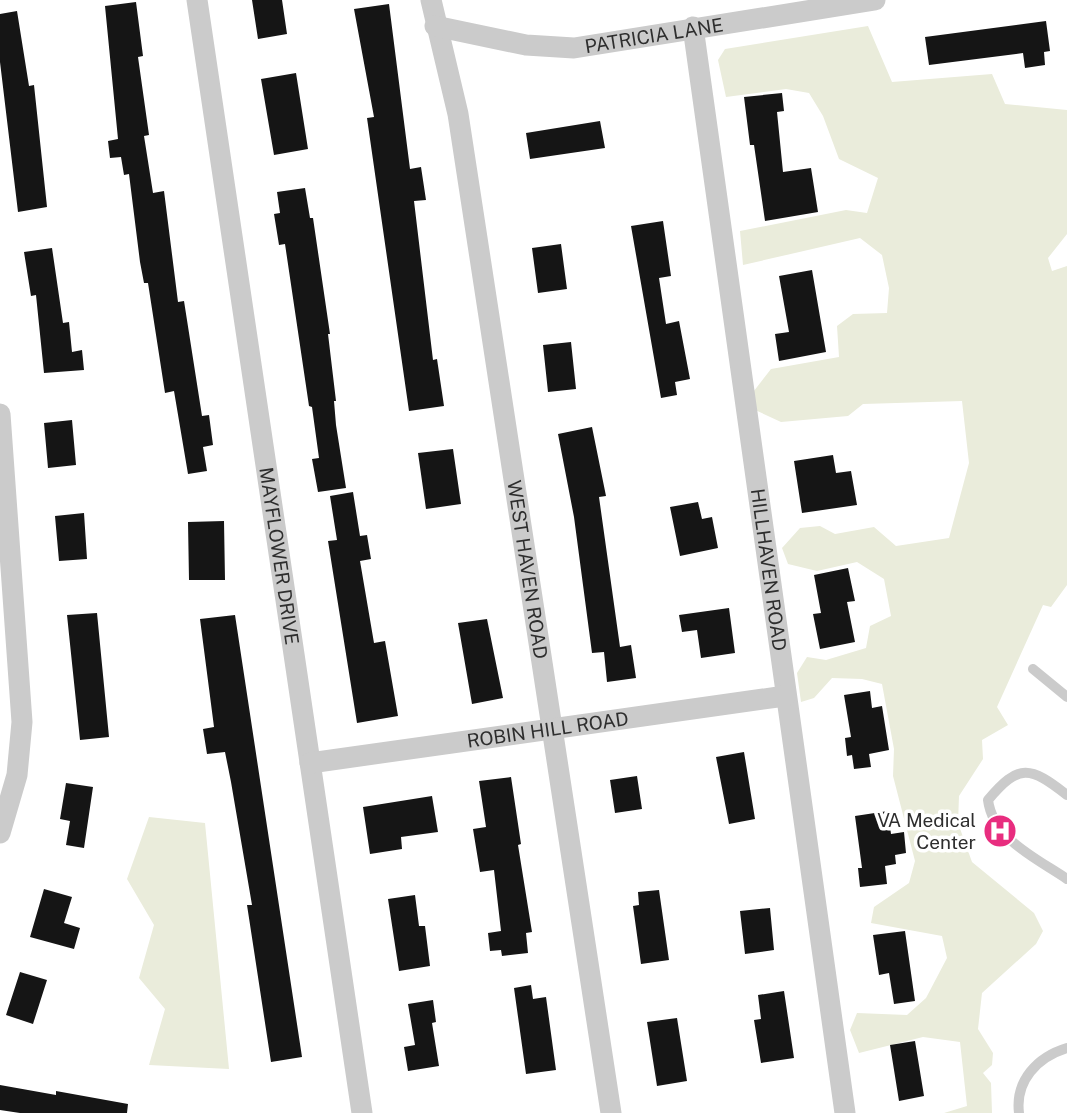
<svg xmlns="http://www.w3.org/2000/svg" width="1067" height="1113" font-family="'Public Sans',sans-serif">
<rect width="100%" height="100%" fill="#fff"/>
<!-- green -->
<path fill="#eaecdb" d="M 868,26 L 892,82 L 992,74 L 1005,104 L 1067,110 L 1067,234 L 1048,258 L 1052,271 L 1067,266 L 1067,585 L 1051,607 L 1043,605 L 997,707 L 1008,725 L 982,740 L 983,759 L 959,796 L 958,823 L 972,862 L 1034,913 L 1043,931 L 1036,944 L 982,993 L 978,1029 L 993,1053 L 992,1065 L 983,1073 L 991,1083 L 992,1113 L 944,1113 L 967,1106 L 960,1042 L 923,1037 L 859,1053 L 850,1030 L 857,1013 L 907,1015 L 926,998 L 947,958 L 942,936 L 871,923 L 874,907 L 909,883 L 915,861 L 893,776 L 894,749 L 882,684 L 862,679 L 832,678 L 814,698 L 801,702 L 797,673 L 807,657 L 826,660 L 866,648 L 870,626 L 891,616 L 884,579 L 857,562 L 817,571 L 788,564 L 782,548 L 800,528 L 820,526 L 835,534 L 874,527 L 896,546 L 949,538 L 969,463 L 962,401 L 863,404 L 848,416 L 781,422 L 753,409 L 750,396 L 771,369 L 839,357 L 837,326 L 853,314 L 887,313 L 889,288 L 882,255 L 860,238 L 743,265 L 740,231 L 846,210 L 867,213 L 878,178 L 839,159 L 823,116 L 809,93 L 786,89 L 726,97 L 718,60 L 725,49 Z
M 149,817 L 205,823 L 229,1069 L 149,1065 L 165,1009 L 139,978 L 154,925 L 127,879 Z"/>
<!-- building -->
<path fill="#151515" d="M 252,0 L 282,0 L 287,34 L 258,39 Z
M 136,2 L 143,56 L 138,57 L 149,135 L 144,136 L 153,193 L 164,191 L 178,302 L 184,301 L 202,416 L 209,415 L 213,445 L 203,447 L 207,471 L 188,474 L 174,391 L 165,393 L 148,283 L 144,283 L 140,262 L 129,174 L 124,175 L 121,157 L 110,158 L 108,141 L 118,139 L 105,6 Z
M 389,4 L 410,169 L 421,167 L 426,200 L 414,201 L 433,360 L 437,359 L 444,406 L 409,411 L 367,118 L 374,117 L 354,9 Z
M 17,11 L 29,86 L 34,85 L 47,207 L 18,212 L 0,62 L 0,14 Z
M 1046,21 L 1050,51 L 1044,52 L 1045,65 L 1025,68 L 1023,53 L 929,65 L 925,37 Z
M 296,73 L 308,149 L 274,155 L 261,79 Z
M 782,93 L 784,111 L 777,112 L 783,172 L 811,168 L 818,212 L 765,221 L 754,145 L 750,145 L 744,97 Z
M 600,121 L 605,148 L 530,159 L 526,133 Z
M 305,188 L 310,218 L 313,218 L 330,334 L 328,334 L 336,401 L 334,401 L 336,425 L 346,488 L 318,492 L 312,459 L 319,458 L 312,407 L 309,406 L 285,244 L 279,245 L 274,214 L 280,213 L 277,192 Z
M 663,221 L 671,276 L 659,278 L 666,324 L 679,321 L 690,379 L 675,382 L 677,395 L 661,398 L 631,226 Z
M 561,244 L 567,289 L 538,293 L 532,248 Z
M 52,248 L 63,323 L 69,322 L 72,352 L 82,350 L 84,370 L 44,373 L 36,295 L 31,296 L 24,252 Z
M 812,270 L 826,352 L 779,361 L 775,334 L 789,332 L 779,276 Z
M 571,342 L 576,389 L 548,392 L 543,345 Z
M 72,420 L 76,465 L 48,468 L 44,423 Z
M 592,427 L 606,496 L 599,497 L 620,647 L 631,645 L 636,678 L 607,682 L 604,652 L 592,653 L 574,517 L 558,434 Z
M 453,449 L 461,504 L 426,509 L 418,453 Z
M 833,455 L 836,473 L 851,471 L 857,505 L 802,513 L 794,461 Z
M 353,492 L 360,536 L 367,535 L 371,559 L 360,561 L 374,643 L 385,641 L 398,716 L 357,723 L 328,541 L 337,540 L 330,496 Z
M 698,502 L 702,519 L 712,517 L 718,548 L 680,556 L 670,507 Z
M 84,513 L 87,559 L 59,561 L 55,516 Z
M 224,521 L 225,580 L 189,580 L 188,522 Z
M 848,568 L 855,601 L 847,602 L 855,642 L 820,649 L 813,614 L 821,613 L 814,575 Z
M 729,608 L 735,653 L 701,658 L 697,630 L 682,632 L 679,615 Z
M 97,613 L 109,737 L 80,740 L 67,615 Z
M 235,615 L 302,1057 L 271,1062 L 247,905 L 252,905 L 231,782 L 225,752 L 207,754 L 203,729 L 214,727 L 200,619 Z
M 487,619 L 503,698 L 472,704 L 458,623 Z
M 870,691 L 872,708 L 882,706 L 889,750 L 869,754 L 871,767 L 854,769 L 852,755 L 847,756 L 845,738 L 851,737 L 844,695 Z
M 744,752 L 755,819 L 729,824 L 716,757 Z
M 637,776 L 642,809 L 615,813 L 610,780 Z
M 511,777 L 521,844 L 518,845 L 532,932 L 526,933 L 528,953 L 502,956 L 501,950 L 490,951 L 488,933 L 501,931 L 494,870 L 480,872 L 473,829 L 486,827 L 479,781 Z
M 66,783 L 93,787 L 84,848 L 66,845 L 70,821 L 60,819 Z
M 432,796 L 438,832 L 401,837 L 402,849 L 370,854 L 363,807 Z
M 888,811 L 891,834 L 904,832 L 906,853 L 895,855 L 896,864 L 885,866 L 887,884 L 860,887 L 858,868 L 862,868 L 855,816 Z
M 44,889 L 72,897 L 64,923 L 80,928 L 74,949 L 30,937 Z
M 659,890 L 669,960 L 641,964 L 633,906 L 639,905 L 638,892 Z
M 415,895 L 419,926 L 425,926 L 430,966 L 399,971 L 388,899 Z
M 770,908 L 774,950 L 745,954 L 740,911 Z
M 905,931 L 915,1001 L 894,1004 L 889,973 L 879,975 L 873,935 Z
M 20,972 L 47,980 L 33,1024 L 6,1015 Z
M 531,985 L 533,999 L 546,997 L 556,1070 L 526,1074 L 514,988 Z
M 784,991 L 794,1058 L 761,1063 L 754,1020 L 761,1019 L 758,995 Z
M 433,1000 L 436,1022 L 432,1023 L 439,1066 L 408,1071 L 404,1047 L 415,1045 L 408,1004 Z
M 677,1018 L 687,1081 L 657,1086 L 647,1022 Z
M 915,1041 L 924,1096 L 899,1101 L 890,1045 Z
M 0,1085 L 56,1095 L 56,1091 L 128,1104 L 127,1113 L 20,1113 L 0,1110 Z"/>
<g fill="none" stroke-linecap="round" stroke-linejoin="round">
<!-- service -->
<path stroke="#cbcbcb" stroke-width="10" d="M 1033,669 L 1067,697
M 1067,795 C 1030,766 1019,763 988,800 C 993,839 1036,858 1067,879
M 1019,1113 C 1015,1081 1037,1057 1067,1048"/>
<!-- minor -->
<g stroke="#cbcbcb" stroke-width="21">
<path id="s1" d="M 197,0 L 362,1113"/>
<path id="s2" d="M 431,0 L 458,114 L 611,1113"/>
<path id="s3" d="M 435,26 L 526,45 L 574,48 L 875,0"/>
<path id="s4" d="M 693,27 L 845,1113"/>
<path d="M 0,414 L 22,722 L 17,775 L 0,833"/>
<path id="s5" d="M 310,763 L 785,696"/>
</g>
</g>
<!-- icons -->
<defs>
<symbol id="hospital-disc" viewBox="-11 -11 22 22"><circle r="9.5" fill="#e82d7f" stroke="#fff"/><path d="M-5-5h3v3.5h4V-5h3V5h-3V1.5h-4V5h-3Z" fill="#fff"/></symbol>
</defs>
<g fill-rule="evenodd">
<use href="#hospital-disc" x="981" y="812" width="38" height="38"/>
</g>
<g text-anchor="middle" stroke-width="7" stroke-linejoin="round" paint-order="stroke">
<!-- street labels -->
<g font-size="19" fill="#2e2e2e" stroke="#fff">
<text dy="7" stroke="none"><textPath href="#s3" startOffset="222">PATRICIA LANE</textPath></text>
<text dy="7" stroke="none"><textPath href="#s1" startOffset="562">MAYFLOWER DRIVE</textPath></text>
<text dy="7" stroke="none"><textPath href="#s2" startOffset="578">WEST HAVEN ROAD</textPath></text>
<text dy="7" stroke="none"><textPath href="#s4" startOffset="548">HILLHAVEN ROAD</textPath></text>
<text dy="7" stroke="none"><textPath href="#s5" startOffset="240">ROBIN HILL ROAD</textPath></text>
</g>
<!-- poi labels -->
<g font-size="19" fill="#2e2e2e" stroke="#fff" text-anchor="end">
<text x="976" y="827">VA Medical<tspan x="976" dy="22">Center</tspan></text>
</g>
</g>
</svg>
